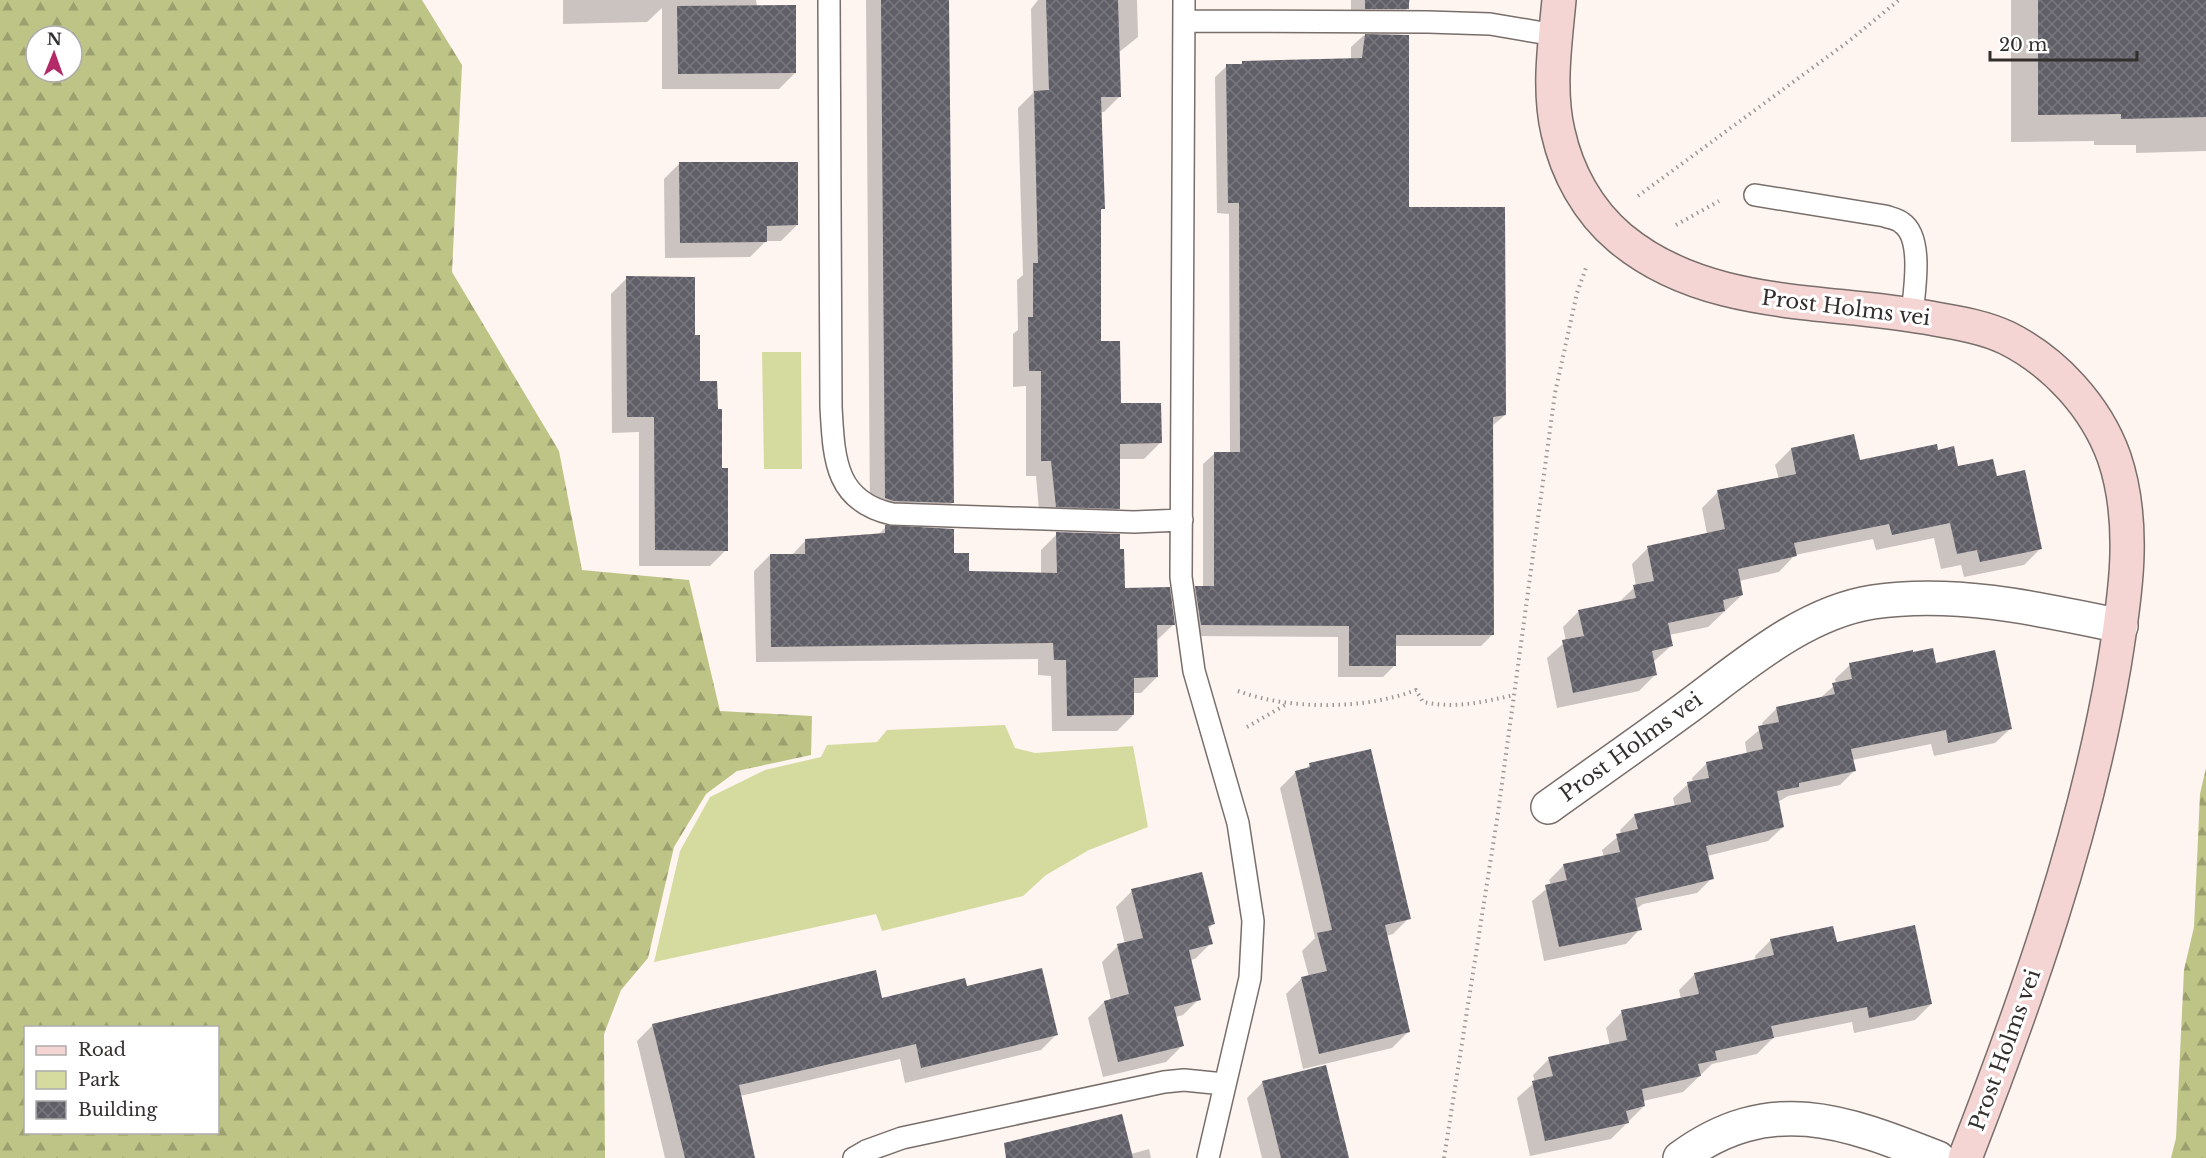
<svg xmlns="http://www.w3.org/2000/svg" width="2206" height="1158" font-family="'Libre Baskerville',serif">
<defs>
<pattern id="forest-firs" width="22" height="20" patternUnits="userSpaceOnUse" patternTransform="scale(1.5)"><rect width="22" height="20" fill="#bec486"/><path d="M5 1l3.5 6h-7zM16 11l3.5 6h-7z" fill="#9ba06e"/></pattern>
<pattern id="building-cross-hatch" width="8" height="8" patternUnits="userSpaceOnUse" patternTransform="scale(1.5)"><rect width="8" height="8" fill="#605f68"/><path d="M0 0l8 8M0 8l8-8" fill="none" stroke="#78787e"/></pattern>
</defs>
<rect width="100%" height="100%" fill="#fef4f0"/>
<!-- green -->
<path fill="#d5db9f" d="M 762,352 L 801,352 L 802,469 L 764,469 Z
M 1005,725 L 1015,748 L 1035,753 L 1133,746 L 1148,827 L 1089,850 L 1046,875 L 1023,896 L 882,931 L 876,914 L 654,962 L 680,851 L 710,797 L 765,770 L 821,757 L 827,745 L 877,742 L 887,730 Z"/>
<!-- forest -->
<path fill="url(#forest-firs)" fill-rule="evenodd" d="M 0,0 L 422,0 L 462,65 L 452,272 L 559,451 L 582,570 L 689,580 L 720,711 L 812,716 L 811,755 L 737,771 L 706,794 L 674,847 L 648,958 L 621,990 L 604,1034 L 605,1158 L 0,1158 ZM 36,36 L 72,36 L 72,72 L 36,72 ZM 26,1028 L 218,1028 L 218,1132 L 26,1132 Z
M 2206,768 L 2206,1158 L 2171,1158 L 2176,1138 L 2184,970 L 2194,927 L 2200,794 Z"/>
<!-- shadow -->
<path fill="#0003" d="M 563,0 L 756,0 L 757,6 L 795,73 L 779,89 L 662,89 L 662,8 L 647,22 L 563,24 Z
M 866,0 L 948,0 L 952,503 L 936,519 L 870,514 Z
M 1038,0 L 1137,0 L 1138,37 L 1118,53 L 1120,96 L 1104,112 L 1100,112 L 1103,208 L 1099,212 L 1100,342 L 1119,404 L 1160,443 L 1144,459 L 1118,459 L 1119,508 L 1103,524 L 1040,522 L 1036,476 L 1026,476 L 1026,386 L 1013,387 L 1013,334 L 1018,330 L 1017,280 L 1023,275 L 1018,108 L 1033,93 L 1031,9 Z
M 1351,0 L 1410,0 L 1407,9 L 1395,20 L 1351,20 Z
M 2011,0 L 2206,0 L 2206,151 L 2136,153 L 2136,145 L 2094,145 L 2094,141 L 2011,142 Z
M 1363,36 L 1407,36 L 1408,208 L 1505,415 L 1492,426 L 1493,634 L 1481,646 L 1395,646 L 1395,665 L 1383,677 L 1338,677 L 1338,637 L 1190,636 L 1185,599 L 1196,588 L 1203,588 L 1203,464 L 1215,453 L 1230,453 L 1229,214 L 1217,213 L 1215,77 L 1227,66 L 1239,66 L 1243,62 L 1351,60 L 1351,47 Z
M 680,163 L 797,225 L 781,241 L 766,241 L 750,257 L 665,258 L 664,179 Z
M 627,278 L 693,336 L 698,383 L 721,470 L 726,550 L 710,566 L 639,566 L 639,432 L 612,433 L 611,294 Z
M 1791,449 L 1859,462 L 1937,452 L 1957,468 L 1996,477 L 2040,549 L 2024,565 L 1964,577 L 1961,565 L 1941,569 L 1934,538 L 1876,550 L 1873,539 L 1795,555 L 1779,572 L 1739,581 L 1742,595 L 1708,627 L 1669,635 L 1671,646 L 1653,662 L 1655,675 L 1639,691 L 1557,708 L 1547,658 L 1566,641 L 1563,627 L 1579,611 L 1618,603 L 1636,586 L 1632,564 L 1648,548 L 1707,534 L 1702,508 L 1718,492 L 1779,479 L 1775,465 Z
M 886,527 L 953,554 L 967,573 L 1041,574 L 1041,550 L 1057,534 L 1123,590 L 1173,625 L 1156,641 L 1157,677 L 1141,693 L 1133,693 L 1133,715 L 1117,731 L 1052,731 L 1051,676 L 1038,675 L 1038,659 L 756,662 L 754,571 L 770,555 L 791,556 L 806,540 L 878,535 Z
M 1850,665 L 1935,665 L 2010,729 L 1995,743 L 1934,756 L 1931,744 L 1852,760 L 1854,771 L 1840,785 L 1788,796 L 1778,802 L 1783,827 L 1768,841 L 1707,856 L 1712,878 L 1697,893 L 1643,904 L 1636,909 L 1640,929 L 1626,944 L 1544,961 L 1532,901 L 1551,885 L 1549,880 L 1564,865 L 1604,857 L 1602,850 L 1621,834 L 1620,830 L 1635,815 L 1675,807 L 1673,798 L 1688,784 L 1693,782 L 1692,778 L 1707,763 L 1747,754 L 1745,742 L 1763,727 L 1762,723 L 1777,708 L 1819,699 L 1836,684 L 1835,679 Z
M 1310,765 L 1409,918 L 1393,934 L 1386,936 L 1408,1032 L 1392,1048 L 1303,1069 L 1286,994 L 1302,978 L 1309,977 L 1302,951 L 1315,938 L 1280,788 L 1296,772 L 1304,770 Z
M 1132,891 L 1213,924 L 1208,929 L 1211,943 L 1195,959 L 1190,960 L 1199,999 L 1183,1015 L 1175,1017 L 1182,1046 L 1166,1062 L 1103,1077 L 1088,1018 L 1104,1002 L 1111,1000 L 1102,962 L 1118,946 L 1125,944 L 1116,907 Z
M 1771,940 L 1835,944 L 1931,1004 L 1915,1020 L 1854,1033 L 1852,1022 L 1773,1038 L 1757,1054 L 1712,1064 L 1683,1092 L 1643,1101 L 1644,1106 L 1611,1139 L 1530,1156 L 1517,1098 L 1535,1082 L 1533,1075 L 1549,1059 L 1610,1046 L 1606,1028 L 1622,1012 L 1681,999 L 1679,990 L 1695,974 L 1756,961 L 1755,956 Z
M 966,988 L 1057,1034 L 1041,1050 L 905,1083 L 900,1059 L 740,1096 L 754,1158 L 665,1158 L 637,1041 L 653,1025 Z
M 1263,1082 L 1348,1158 L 1262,1158 L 1247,1098 Z
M 1149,1149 L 1151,1158 L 1037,1158 L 1131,1154 Z"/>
<!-- building -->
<path fill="url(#building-cross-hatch)" d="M 881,0 L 949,0 L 954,503 L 894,501 L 885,498 Z
M 1046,0 L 1118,0 L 1121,97 L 1101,97 L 1105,209 L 1101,209 L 1101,341 L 1120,341 L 1121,403 L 1161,403 L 1162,443 L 1120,444 L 1120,509 L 1056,507 L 1051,461 L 1041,461 L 1041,371 L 1029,371 L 1028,317 L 1033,317 L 1033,263 L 1038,263 L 1034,91 L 1049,90 Z
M 1365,0 L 1409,0 L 1409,9 L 1365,9 Z
M 2038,0 L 2206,0 L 2206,117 L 2121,119 L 2121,114 L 2038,115 Z
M 796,5 L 796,73 L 678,74 L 677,6 Z
M 1365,34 L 1409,35 L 1409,207 L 1505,207 L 1506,415 L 1493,417 L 1494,635 L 1396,635 L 1396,666 L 1349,666 L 1349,626 L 1201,625 L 1195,586 L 1214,586 L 1214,452 L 1240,452 L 1239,203 L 1228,203 L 1226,64 L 1242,64 L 1242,61 L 1362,58 Z
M 679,162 L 798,162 L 798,225 L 767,226 L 767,242 L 680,243 Z
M 626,276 L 695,277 L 695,335 L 700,335 L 700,381 L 717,381 L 718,409 L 722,409 L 722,468 L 728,468 L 728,551 L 655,550 L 654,417 L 627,417 Z
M 1854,434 L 1860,460 L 1937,444 L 1938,450 L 1954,446 L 1958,466 L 1993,459 L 1997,476 L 2025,470 L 2042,549 L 1980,562 L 1977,550 L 1957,554 L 1950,523 L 1892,535 L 1889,524 L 1794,543 L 1797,556 L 1738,569 L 1743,595 L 1723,600 L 1725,611 L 1668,623 L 1673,646 L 1652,651 L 1657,675 L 1573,693 L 1562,640 L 1584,636 L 1578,610 L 1636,598 L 1633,585 L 1654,581 L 1647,546 L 1725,529 L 1717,490 L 1796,474 L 1791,448 Z
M 885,525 L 954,529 L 954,553 L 969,553 L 969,571 L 1057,573 L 1056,532 L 1120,534 L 1120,549 L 1124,549 L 1125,588 L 1170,587 L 1175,625 L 1157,625 L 1158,677 L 1134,678 L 1134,715 L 1067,716 L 1066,660 L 1054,660 L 1053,643 L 771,647 L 770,554 L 805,554 L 805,539 L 885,533 Z
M 1933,648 L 1936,663 L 1995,650 L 2012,729 L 1948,743 L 1946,730 L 1851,749 L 1856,771 L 1799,783 L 1799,787 L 1777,791 L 1784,827 L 1706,846 L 1714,879 L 1635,898 L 1642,930 L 1559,947 L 1545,885 L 1567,880 L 1563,864 L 1620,852 L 1616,834 L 1638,829 L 1634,814 L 1691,802 L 1687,782 L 1709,778 L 1706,762 L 1763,749 L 1758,726 L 1779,722 L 1776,707 L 1835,694 L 1832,683 L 1852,679 L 1849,663 L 1913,650 L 1913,652 Z
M 1371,749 L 1411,919 L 1385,925 L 1410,1032 L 1319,1054 L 1301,977 L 1327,971 L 1317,933 L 1332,930 L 1295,771 L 1310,767 L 1309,763 Z
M 1202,872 L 1215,924 L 1208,926 L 1213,944 L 1189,950 L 1201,1000 L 1174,1007 L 1184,1046 L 1118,1062 L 1104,1001 L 1129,994 L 1117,944 L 1143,938 L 1131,889 Z
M 1915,925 L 1932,1004 L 1869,1018 L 1867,1007 L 1771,1026 L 1774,1038 L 1715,1051 L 1717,1060 L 1698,1064 L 1701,1076 L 1642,1089 L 1645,1106 L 1626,1111 L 1629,1123 L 1545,1141 L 1532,1081 L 1553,1076 L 1548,1057 L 1627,1040 L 1621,1010 L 1699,994 L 1694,973 L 1774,955 L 1770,939 L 1833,926 L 1837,942 Z
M 1042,968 L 1058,1035 L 921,1068 L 916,1044 L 739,1085 L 755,1158 L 685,1158 L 652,1024 L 876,970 L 882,998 L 965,978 L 967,986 Z
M 1326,1065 L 1349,1158 L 1281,1158 L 1262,1081 Z
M 1122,1114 L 1133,1158 L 1006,1158 L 1004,1143 Z"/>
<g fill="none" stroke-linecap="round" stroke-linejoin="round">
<defs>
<path id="lane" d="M 829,0 L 831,407 C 834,457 834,501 892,514 L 1134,522 L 1182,520
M 1184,0 L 1181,577 L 1194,671 L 1238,823 L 1253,921 L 1250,978 L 1208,1158
M 1184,21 L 1428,22 L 1490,24 L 1555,35
M 1755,195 L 1885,216 C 1890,218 1898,219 1902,223 C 1924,238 1914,292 1912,315
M 854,1158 L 866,1151 L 902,1138 L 1164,1082 L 1184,1080 L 1224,1084"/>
<path id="street" d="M 1548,807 C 1594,774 1640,742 1685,709 C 1741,668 1802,613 1873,602 C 1956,590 2040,609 2121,626
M 1680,1158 C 1770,1092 1844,1121 1938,1158"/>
<path id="secondary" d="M 1559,0 C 1555,43 1548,90 1558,132 C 1567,173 1588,211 1620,238 C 1705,309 1821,299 1924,317 C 1952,322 1982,326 2007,338 C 2055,362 2096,407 2114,457 C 2137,524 2125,599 2114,666 C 2085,835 2027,999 1965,1158"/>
</defs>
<!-- lane casing -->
<use href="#lane" stroke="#786e6a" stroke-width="24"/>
<!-- street casing -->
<use href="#street" stroke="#786e6a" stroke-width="36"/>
<!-- secondary casing -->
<use href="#secondary" stroke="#786e6a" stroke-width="36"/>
<!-- path -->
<path stroke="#a09895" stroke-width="4" stroke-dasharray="1.5 4.5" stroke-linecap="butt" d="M 1638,196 L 1849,41 L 1899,0
M 1676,225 L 1719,201
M 1238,691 C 1289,710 1365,710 1416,690 L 1423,702 C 1455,709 1483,702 1514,695
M 1247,727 L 1285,705
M 1444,1158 L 1498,813 L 1555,393 L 1577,293 L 1587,265"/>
<!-- lane -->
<use href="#lane" stroke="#fff" stroke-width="21"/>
<!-- street -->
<use href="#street" stroke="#fff" stroke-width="33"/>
<!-- secondary -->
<use href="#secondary" stroke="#f5d5d4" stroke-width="33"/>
</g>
<g text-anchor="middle" stroke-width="6" stroke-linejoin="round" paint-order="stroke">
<!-- street labels -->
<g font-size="21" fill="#332f2d" stroke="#fff">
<text transform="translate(1846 308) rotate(7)" y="7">Prost Holms vei</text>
<text transform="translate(1631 747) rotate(-36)" y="7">Prost Holms vei</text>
<text transform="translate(2005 1050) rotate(-70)" y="7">Prost Holms vei</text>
</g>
</g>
<!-- legend -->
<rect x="24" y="1026" width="195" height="108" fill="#ffffff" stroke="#adacab" stroke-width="1.5"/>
<rect x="36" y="1046" width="30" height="9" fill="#f5d5d4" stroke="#adacab" stroke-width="1.5"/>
<text x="78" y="1056" font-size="18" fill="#332f2d">Road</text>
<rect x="36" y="1071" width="30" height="18" fill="#d5db9f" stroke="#adacab" stroke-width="1.5"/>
<text x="78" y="1086" font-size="18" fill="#332f2d">Park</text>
<rect x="36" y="1101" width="30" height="18" fill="url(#building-cross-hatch)" stroke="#adacab" stroke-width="1.5"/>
<text x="78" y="1116" font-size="18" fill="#332f2d">Building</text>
<!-- north arrow -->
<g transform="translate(54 54) rotate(1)"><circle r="28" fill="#ffffff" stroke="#adacab" stroke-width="1.5"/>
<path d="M0-4.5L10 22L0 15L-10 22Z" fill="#b32a69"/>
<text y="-9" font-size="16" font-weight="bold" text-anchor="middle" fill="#332f2d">N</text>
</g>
<!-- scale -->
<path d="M1990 51v9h147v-9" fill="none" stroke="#332f2d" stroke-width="3"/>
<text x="1999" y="51" font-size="18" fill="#332f2d" stroke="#ffffff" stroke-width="4.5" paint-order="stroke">20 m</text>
</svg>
